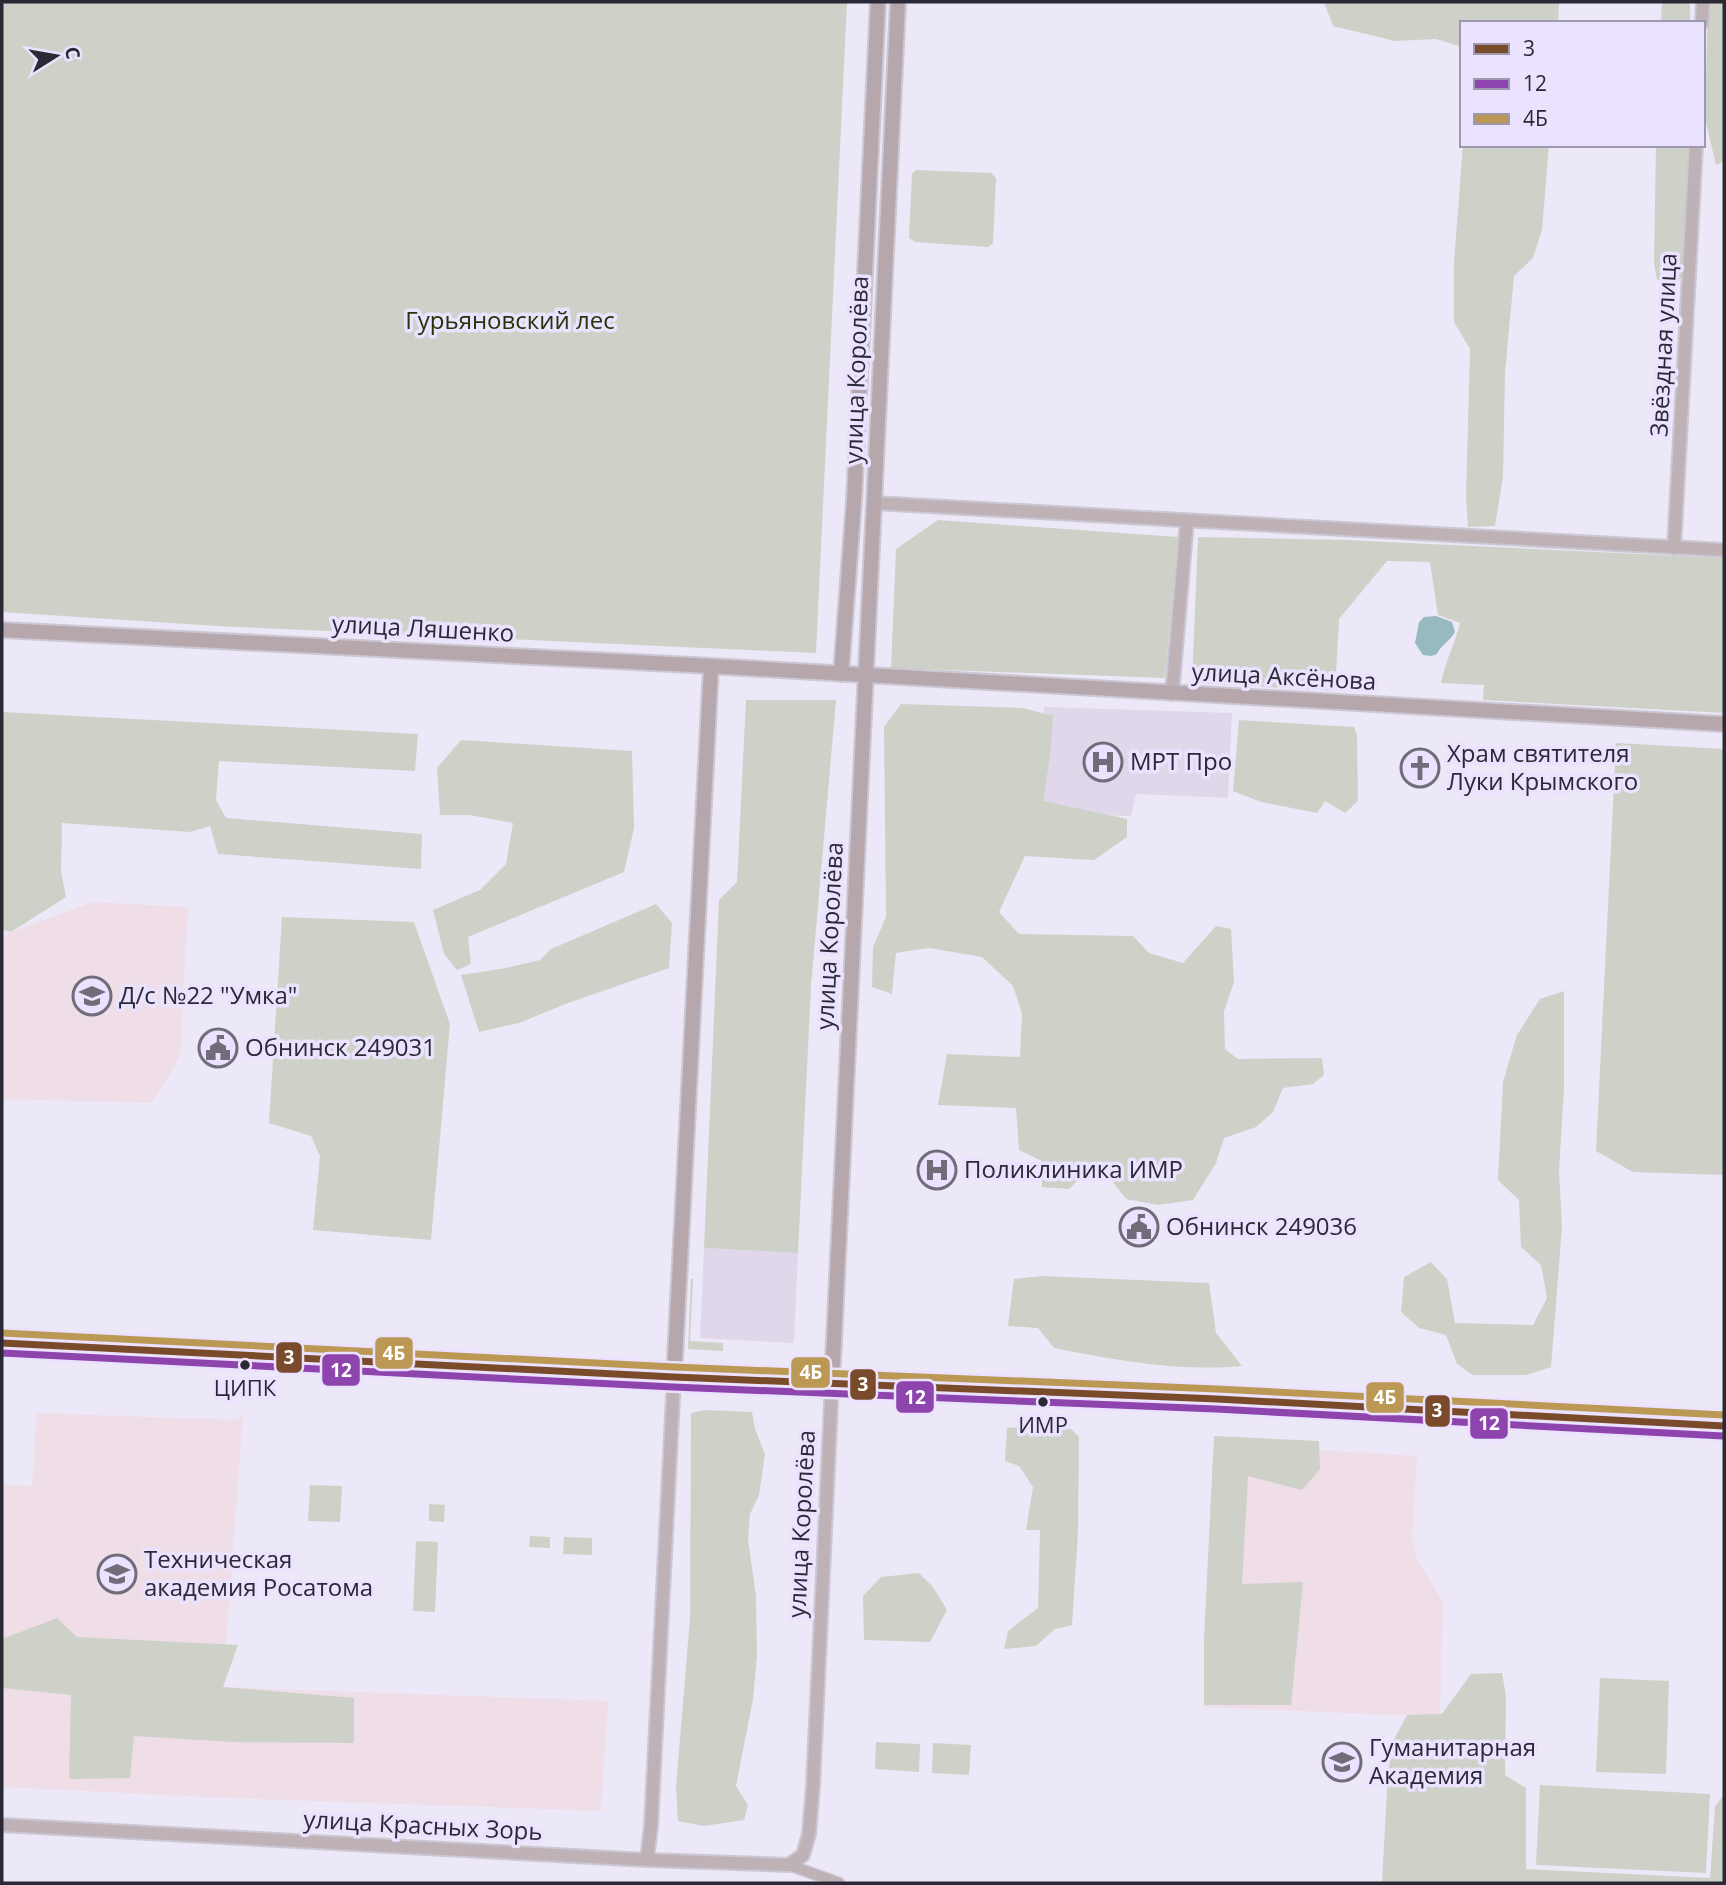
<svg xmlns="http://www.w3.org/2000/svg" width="1726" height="1885" font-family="'Open Sans',sans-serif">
<rect width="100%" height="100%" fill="#ede8f8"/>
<!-- commercial -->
<path fill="#e0d8ea" d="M 1044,707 L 1232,713 L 1228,798 L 1136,794 L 1131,816 L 1038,814 Z
M 704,1248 L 798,1253 L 794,1343 L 700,1338 Z"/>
<!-- education -->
<path fill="#efdee8" d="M 92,902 L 188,907 L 180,1057 L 152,1103 L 2,1099 L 2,936 Z
M 37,1413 L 237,1420 L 243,1413 L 223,1687 L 608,1701 L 601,1811 L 228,1798 L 2,1787 L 2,1485 L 32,1486 Z
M 1219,1444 L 1417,1456 L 1412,1538 L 1417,1559 L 1443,1602 L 1440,1717 L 1204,1707 L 1209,1576 Z"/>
<!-- green -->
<path fill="#cdd1c8" d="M 2,2 L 847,2 L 816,653 L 217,626 L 2,612 Z
M 1324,2 L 1559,2 L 1558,23 L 1462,23 L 1462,47 L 1436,39 L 1395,41 L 1333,26 Z
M 1662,2 L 1690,2 L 1690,23 L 1661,23 Z
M 1708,2 L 1724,2 L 1724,161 L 1716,165 L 1705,118 Z
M 1463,145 L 1549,145 L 1542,230 L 1533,258 L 1514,276 L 1505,372 L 1503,477 L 1495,526 L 1468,527 L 1466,497 L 1470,349 L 1454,322 L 1454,263 Z
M 1656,145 L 1688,145 L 1685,272 L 1676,284 L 1657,280 L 1654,263 Z
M 916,170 L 991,173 L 996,178 L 993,243 L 988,247 L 915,242 L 909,238 L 912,174 Z
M 938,520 L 1178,537 L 1165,678 L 891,668 L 896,549 Z
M 1198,537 L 1346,540 L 1724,558 L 1724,713 L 1483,700 L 1484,685 L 1441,683 C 1445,662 1455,644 1460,623 L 1438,615 L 1430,562 L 1387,561 L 1339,619 L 1335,691 L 1192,683 Z
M 746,700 L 836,700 L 811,986 L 798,1253 L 704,1248 L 719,900 L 737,882 Z
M 901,704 L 1023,708 L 1053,716 L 1050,757 L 1043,801 L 1127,819 L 1127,837 L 1094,860 L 1025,856 L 999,912 L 1019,934 L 1133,936 L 1149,953 L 1183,963 L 1216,926 L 1231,929 L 1234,982 L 1224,1011 L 1225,1049 L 1238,1059 L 1322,1058 L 1324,1075 L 1313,1084 L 1283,1088 L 1273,1112 L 1256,1127 L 1224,1138 L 1216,1163 L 1193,1200 L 1158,1205 L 1126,1199 L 1109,1177 L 1086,1172 L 1069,1189 L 1042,1187 L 1042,1161 L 1019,1150 L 1016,1108 L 938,1105 L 947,1054 L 1020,1057 L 1022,1013 L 1013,986 L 982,957 L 929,948 L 896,953 L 892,994 L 872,987 L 873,947 L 886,917 L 884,727 Z
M 2,712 L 418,734 L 415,771 L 219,761 L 216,800 L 226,818 L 422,834 L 421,869 L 218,854 L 210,826 L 190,832 L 62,823 L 61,871 L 66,897 L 11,932 L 2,930 Z
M 1239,720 L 1354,727 L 1357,736 L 1358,801 L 1345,813 L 1325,801 L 1317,813 L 1261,802 L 1233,791 Z
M 461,740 L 632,751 L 634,828 L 624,872 L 468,937 L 471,964 L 457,970 L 444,954 L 433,910 L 480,890 L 506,864 L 513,823 L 470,815 L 440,815 L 437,768 Z
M 1616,743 L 1724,749 L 1724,1175 L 1633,1172 L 1596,1151 Z
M 656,904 L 672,923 L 669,968 L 568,1003 L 519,1023 L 479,1032 L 461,975 L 506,968 L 540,960 L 551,949 Z
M 282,917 L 414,922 L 450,1024 L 431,1240 L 313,1230 L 320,1156 L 311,1136 L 269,1123 Z
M 1564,991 L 1564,1089 L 1559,1171 L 1562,1227 L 1551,1367 L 1526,1375 L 1473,1375 L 1457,1364 L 1446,1335 L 1419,1328 L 1401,1312 L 1404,1277 L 1431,1262 L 1447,1279 L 1455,1323 L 1533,1325 L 1547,1298 L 1541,1265 L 1521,1247 L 1519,1200 L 1498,1180 L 1503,1082 L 1517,1035 L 1540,999 Z
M 1042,1276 L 1209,1283 L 1216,1333 L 1242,1366 C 1179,1372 1115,1360 1054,1348 L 1038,1328 L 1008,1326 L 1014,1279 Z
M 691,1279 L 693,1279 L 690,1341 L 723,1343 L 723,1351 L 688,1349 Z
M 705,1410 L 752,1412 L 755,1429 L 765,1454 L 759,1495 L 750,1514 L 748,1539 L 756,1596 L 757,1656 L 753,1699 L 736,1786 L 748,1805 L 744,1820 L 704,1826 L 678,1821 L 676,1787 L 690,1618 L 691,1413 Z
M 1023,1427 L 1047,1430 L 1071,1429 L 1079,1437 L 1078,1533 L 1072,1625 L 1055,1629 L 1036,1646 L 1004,1649 L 1008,1631 L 1038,1608 L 1040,1530 L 1026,1530 L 1033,1487 L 1019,1466 L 1005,1461 L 1007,1428 Z
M 1214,1436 L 1319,1441 L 1320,1469 L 1302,1490 L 1248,1476 L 1242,1584 L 1303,1582 L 1291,1705 L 1204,1705 L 1204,1638 Z
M 310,1485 L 342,1486 L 340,1522 L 308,1521 Z
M 429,1504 L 445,1505 L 444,1522 L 429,1521 Z
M 530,1536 L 550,1537 L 550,1548 L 529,1547 Z
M 564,1537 L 592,1538 L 592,1555 L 563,1554 Z
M 416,1541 L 438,1542 L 435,1612 L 413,1611 Z
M 919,1573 L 933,1587 L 947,1610 L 930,1642 L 864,1640 L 863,1596 L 881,1577 Z
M 57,1618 L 77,1637 L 238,1645 L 223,1687 L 354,1698 L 354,1743 L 233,1742 L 134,1736 L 130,1778 L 69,1779 L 71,1695 L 2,1688 L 2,1639 Z
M 1502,1673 L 1506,1696 L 1505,1775 L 1526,1788 L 1526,1869 L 1710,1878 L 1715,1806 L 1724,1795 L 1724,1883 L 1382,1883 L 1387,1789 L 1391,1745 L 1407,1715 L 1442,1714 L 1471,1674 Z
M 1600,1678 L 1669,1681 L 1666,1774 L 1596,1772 Z
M 876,1742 L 920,1744 L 919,1772 L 875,1769 Z
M 933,1743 L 971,1745 L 969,1775 L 932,1773 Z
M 1540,1785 L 1710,1794 L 1706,1873 L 1536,1865 Z"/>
<!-- water -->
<path fill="#97b9c0" d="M 1436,616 L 1452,622 L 1455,632 C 1450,641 1441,645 1437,654 L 1431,656 L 1423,655 L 1415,643 L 1419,622 L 1424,617 Z"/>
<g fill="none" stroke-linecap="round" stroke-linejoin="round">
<defs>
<path id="minor" d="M 789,1865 L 839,1883"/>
<path id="tertiary" d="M 1702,23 L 1703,2
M 874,503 L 1724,550
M 1674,548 L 1696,145
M 1172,694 L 1187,521
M 2,1825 L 647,1860 L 789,1865 L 803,1855 L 809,1834 L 813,1786 L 832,1382
M 647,1860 L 651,1826 L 674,1377"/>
<path id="secondary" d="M 2,630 L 692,665 L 1724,724
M 841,674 L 854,501 L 878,2
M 674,1377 L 711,667
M 832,1382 L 898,2"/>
<path id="primary" d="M 2,1343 L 225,1353 L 295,1358 L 674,1377 L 998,1389 L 1217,1399 L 1724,1426"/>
</defs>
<!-- minor casing -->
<use href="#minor" stroke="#cbc7d3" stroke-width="13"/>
<!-- tertiary casing -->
<use href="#tertiary" stroke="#cbc7d3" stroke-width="16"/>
<!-- secondary casing -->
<use href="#secondary" stroke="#cbc7d3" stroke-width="18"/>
<!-- primary casing -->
<use href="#primary" stroke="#cbc7d3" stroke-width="19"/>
<!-- minor -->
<use href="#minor" stroke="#beb2b7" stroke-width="10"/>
<!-- tertiary -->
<use href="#tertiary" stroke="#beb2b7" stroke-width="12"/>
<!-- secondary -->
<use href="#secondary" stroke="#b6a7ac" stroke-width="14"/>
<!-- primary -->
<use href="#primary" stroke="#b8aab1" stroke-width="16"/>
<defs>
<path id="bus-1" d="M 2,1343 L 674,1377 L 1217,1399 L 1724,1426"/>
<path id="bus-2" d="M 2,1353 L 673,1387 L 1216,1409 L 1723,1436"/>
<path id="bus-3" d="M 2,1333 L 674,1367 L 1217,1389 L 1724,1415"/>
</defs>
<!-- bus-1 casing -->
<use href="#bus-1" stroke="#eae2fe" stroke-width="12"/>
<!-- bus-2 casing -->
<use href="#bus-2" stroke="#eae2fe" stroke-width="12"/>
<!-- bus-3 casing -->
<use href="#bus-3" stroke="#eae2fe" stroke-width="12"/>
<!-- bus-1 -->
<use href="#bus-1" stroke="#7a4b2a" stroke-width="7"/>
<!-- bus-2 -->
<use href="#bus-2" stroke="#8e44ad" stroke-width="7"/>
<!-- bus-3 -->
<use href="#bus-3" stroke="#bb9854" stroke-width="7"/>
</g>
<!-- icons -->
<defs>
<symbol id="hospital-ring" viewBox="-11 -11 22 22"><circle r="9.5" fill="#eae2fe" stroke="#706c7a" stroke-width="1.5"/><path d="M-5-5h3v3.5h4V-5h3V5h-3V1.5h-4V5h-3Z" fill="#706c7a"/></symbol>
<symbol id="church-ring" viewBox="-11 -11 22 22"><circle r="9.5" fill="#eae2fe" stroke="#706c7a" stroke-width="1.5"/><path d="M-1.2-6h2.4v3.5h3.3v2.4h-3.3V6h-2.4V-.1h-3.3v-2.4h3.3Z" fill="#706c7a"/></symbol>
<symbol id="school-ring" viewBox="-11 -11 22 22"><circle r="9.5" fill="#eae2fe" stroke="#706c7a" stroke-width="1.5"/><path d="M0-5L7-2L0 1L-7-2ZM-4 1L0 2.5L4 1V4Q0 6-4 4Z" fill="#706c7a"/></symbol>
<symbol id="civic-ring" viewBox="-11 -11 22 22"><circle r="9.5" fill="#eae2fe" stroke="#706c7a" stroke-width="1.5"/><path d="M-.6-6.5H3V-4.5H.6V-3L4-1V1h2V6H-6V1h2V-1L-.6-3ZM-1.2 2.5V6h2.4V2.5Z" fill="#706c7a"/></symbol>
<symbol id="university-ring" viewBox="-11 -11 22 22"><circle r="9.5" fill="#eae2fe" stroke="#706c7a" stroke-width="1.5"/><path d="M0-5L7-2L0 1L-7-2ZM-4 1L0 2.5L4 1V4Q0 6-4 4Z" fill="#706c7a"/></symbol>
</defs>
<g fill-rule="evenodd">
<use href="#hospital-ring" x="1081" y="740" width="44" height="44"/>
<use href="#church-ring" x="1398" y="746" width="44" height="44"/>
<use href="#school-ring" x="70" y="974" width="44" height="44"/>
<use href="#civic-ring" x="196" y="1026" width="44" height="44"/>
<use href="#hospital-ring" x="915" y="1148" width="44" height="44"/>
<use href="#civic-ring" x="1117" y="1205" width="44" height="44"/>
<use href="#university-ring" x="95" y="1552" width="44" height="44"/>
<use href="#university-ring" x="1320" y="1740" width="44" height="44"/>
</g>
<!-- markers -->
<g fill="#2c2936" stroke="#eae2fe" stroke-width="2.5">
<circle cx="245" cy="1365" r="6"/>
<circle cx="1043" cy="1402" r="6"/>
</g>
<g text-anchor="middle" stroke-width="7" stroke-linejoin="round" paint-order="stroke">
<!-- bus labels -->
<g font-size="22" fill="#2c2936" stroke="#eae2fe">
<text x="245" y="1396">ЦИПК</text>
<text x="1043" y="1433">ИМР</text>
</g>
<!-- park labels -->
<g font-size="24" fill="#263408" stroke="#eae2fe">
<text x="510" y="329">Гурьяновский лес</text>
</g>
<!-- street labels -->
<g font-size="24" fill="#2c2936" stroke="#eae2fe">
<text transform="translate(1664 345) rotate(-87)" y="8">Звёздная улица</text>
<text transform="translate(857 370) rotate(-88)" y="8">улица Королёва</text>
<text transform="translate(423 629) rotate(3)" y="8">улица Ляшенко</text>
<text transform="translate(1284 677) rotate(3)" y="8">улица Аксёнова</text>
<text transform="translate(830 936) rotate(-87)" y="8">улица Королёва</text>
<text transform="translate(802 1524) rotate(-87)" y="8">улица Королёва</text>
<text transform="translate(423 1826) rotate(3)" y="8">улица Красных Зорь</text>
</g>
<!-- poi labels -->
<g font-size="24" fill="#2c2936" stroke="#eae2fe" text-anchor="start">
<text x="1447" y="762">Храм святителя<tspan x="1447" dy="28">Луки Крымского</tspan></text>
<text x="1130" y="770">МРТ Про</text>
<text x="119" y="1004">Д/с №22 "Умка"</text>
<text x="245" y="1056">Обнинск 249031</text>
<text x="964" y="1178">Поликлиника ИМР</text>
<text x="1166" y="1235">Обнинск 249036</text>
<text x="144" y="1568">Техническая<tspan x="144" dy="28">академия Росатома</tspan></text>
<text x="1369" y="1756">Гуманитарная<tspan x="1369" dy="28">Академия</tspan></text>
</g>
</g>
<g stroke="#eae2fe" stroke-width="2.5">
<rect x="374" y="1336" width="40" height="34" rx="7" fill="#bb9854"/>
<rect x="275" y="1341" width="28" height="33" rx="7" fill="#7a4b2a"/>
<rect x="321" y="1353" width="40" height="34" rx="7" fill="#8e44ad"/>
<rect x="790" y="1356" width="41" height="33" rx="7" fill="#bb9854"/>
<rect x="849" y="1368" width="28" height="33" rx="7" fill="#7a4b2a"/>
<rect x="895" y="1380" width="40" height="34" rx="7" fill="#8e44ad"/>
<rect x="1365" y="1381" width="40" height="33" rx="7" fill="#bb9854"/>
<rect x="1424" y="1394" width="27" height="34" rx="7" fill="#7a4b2a"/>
<rect x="1469" y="1407" width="40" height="33" rx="7" fill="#8e44ad"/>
</g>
<g font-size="19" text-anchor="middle" font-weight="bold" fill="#fff">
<text x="394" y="1360">4Б</text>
<text x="289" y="1364">3</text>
<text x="341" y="1377">12</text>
<text x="811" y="1379">4Б</text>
<text x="863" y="1391">3</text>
<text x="915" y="1404">12</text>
<text x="1385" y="1404">4Б</text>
<text x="1437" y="1417">3</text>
<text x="1489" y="1430">12</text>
</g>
<!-- border -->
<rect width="1726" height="1885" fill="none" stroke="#2c2936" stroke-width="7"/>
<!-- legend -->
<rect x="1460" y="21" width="245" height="126" fill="#eae2fe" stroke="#9e98ae" stroke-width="2"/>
<rect x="1474" y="44" width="35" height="10" fill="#7a4b2a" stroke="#9e98ae" stroke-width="2"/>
<text x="1523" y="56" font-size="21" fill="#2c2936">3</text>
<rect x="1474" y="79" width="35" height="10" fill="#8e44ad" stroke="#9e98ae" stroke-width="2"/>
<text x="1523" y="91" font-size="21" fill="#2c2936">12</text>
<rect x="1474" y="114" width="35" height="10" fill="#bb9854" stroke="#9e98ae" stroke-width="2"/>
<text x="1523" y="126" font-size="21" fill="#2c2936">4Б</text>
<!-- north arrow -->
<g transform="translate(56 56) rotate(79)" stroke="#eae2fe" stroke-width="5" paint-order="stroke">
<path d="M0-5L12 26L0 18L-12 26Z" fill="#2c2936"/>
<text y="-10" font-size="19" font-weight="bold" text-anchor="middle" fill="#2c2936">С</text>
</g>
</svg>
